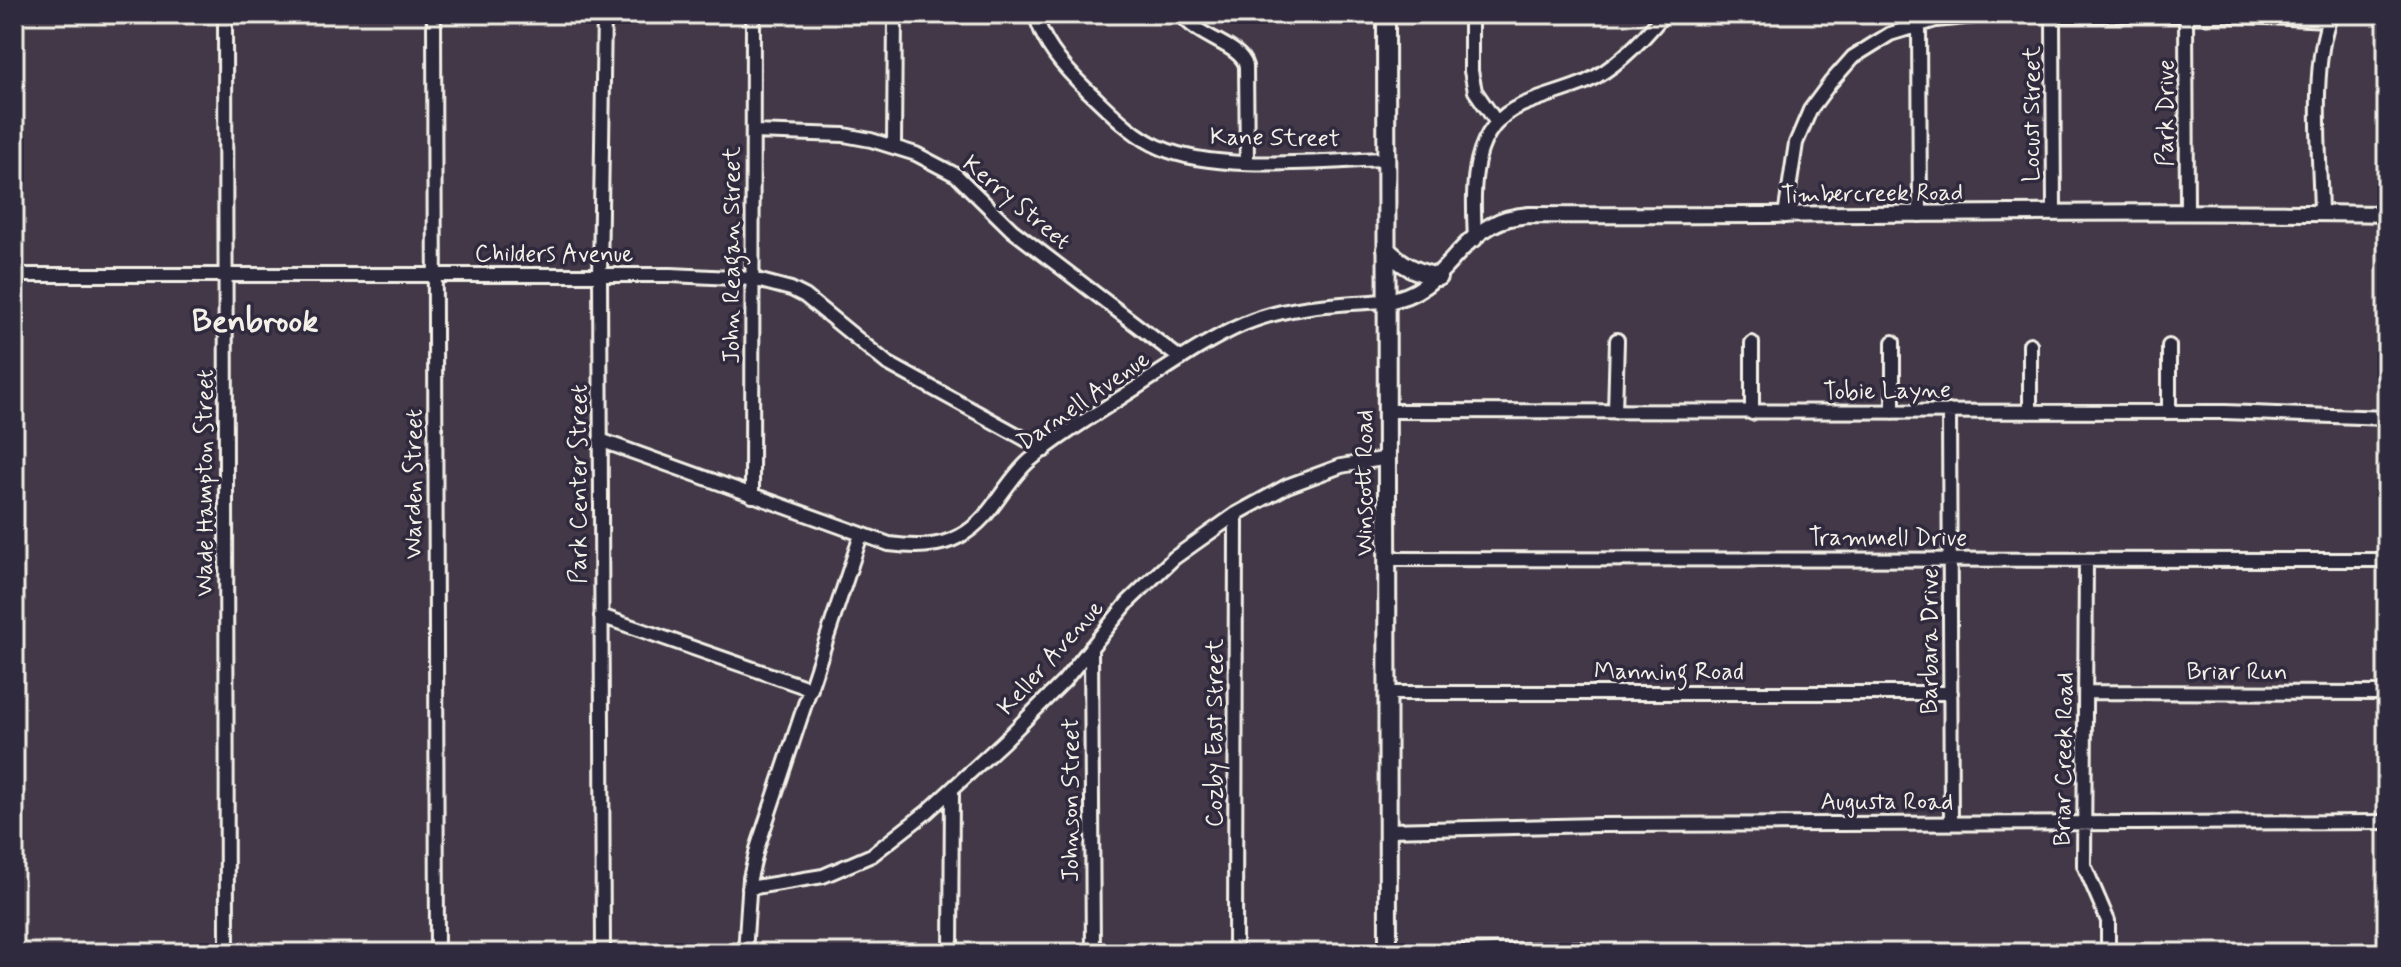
<svg xmlns="http://www.w3.org/2000/svg" width="2401" height="967" font-family="Mynerve,sans-serif">
<rect width="100%" height="100%" fill="#433848"/>
<filter id="ink" filterUnits="userSpaceOnUse"><feTurbulence type="fractalNoise" baseFrequency=".0125" numOctaves="2"/><feDisplacementMap in="SourceGraphic" scale="16" xChannelSelector="R" yChannelSelector="G"/><feConvolveMatrix kernelMatrix="1 2 1 2 8 2 1 2 1" color-interpolation-filters="sRGB"/></filter>
<g filter="url(#ink)">
<g fill="none" stroke-linecap="round" stroke-linejoin="round">
<defs>
<path id="minor" d="M 225,14 L 227,953
M 434,14 L 437,953
M 1036,14 C 1041,43 1066,70 1087,90 C 1109,110 1131,135 1159,147 C 1215,173 1323,161 1386,159
M 1181,14 C 1199,39 1240,44 1246,66 L 1247,162
M 1471,14 L 1471,71 L 1475,91 L 1497,123
M 2186,14 L 2187,212
M 2053,15 L 2054,213
M 1919,24 L 1920,215
M 753,132 L 844,135 L 871,140 L 916,154 L 956,175 L 1012,230 L 1181,359
M 894,146 L 895,14
M 2321,213 C 2320,155 2310,67 2331,14
M 1785,216 L 1796,143 L 1810,110 L 1830,83 L 1853,57 L 1890,34 L 1936,20 L 1985,15 L 2227,15 L 2328,20
M 1475,240 C 1473,191 1468,128 1522,105 C 1543,96 1565,91 1586,82 C 1616,68 1643,40 1664,14
M 14,275 L 671,275 L 753,279 L 791,289 L 805,296 L 887,363 L 1045,450
M 1893,342 L 1893,412
M 1388,411 L 2225,412 L 2387,418
M 1949,411 L 1951,823
M 1615,412 L 1617,340
M 2030,412 L 2030,344
M 2169,412 L 2169,346
M 1752,413 L 1752,343
M 600,440 L 889,544 C 913,547 938,548 960,536 C 992,519 1003,484 1029,461 C 1063,433 1102,410 1139,386 C 1173,364 1207,340 1244,324 C 1289,305 1338,304 1386,301
M 752,496 L 753,14
M 1388,559 L 2387,560
M 2086,560 L 2084,865 L 2108,921 L 2108,953
M 601,616 L 811,689
M 1091,647 L 1093,953
M 2086,692 L 2387,693
M 1387,693 L 1951,693
M 1387,830 L 1598,825 L 2387,822
M 749,888 L 823,876 L 872,855 L 927,812 L 1003,742 L 1064,681 L 1129,601 L 1174,558 L 1236,514 L 1287,486 L 1341,466 L 1388,458
M 603,953 L 600,276 L 604,14
M 745,953 L 750,878 L 757,849 L 861,535
M 951,953 L 952,789
M 1235,953 L 1236,514
M 1410,953 L 1580,949"/>
<path id="tertiary" d="M 1386,301 C 1441,293 1450,248 1492,225 C 1504,218 1516,216 1529,215 C 1815,217 2101,209 2387,214"/>
<path id="secondary" d="M 1386,14 L 1388,953
M 1386,249 C 1402,265 1415,272 1438,277"/>
</defs>
<!-- minor casing -->
<use href="#minor" stroke="#f4f1e8" stroke-width="18"/>
<!-- tertiary casing -->
<use href="#tertiary" stroke="#f4f1e8" stroke-width="20"/>
<!-- secondary casing -->
<use href="#secondary" stroke="#f4f1e8" stroke-width="22"/>
<!-- minor -->
<use href="#minor" stroke="#2f2a3d" stroke-width="12"/>
<!-- tertiary -->
<use href="#tertiary" stroke="#2f2a3d" stroke-width="14"/>
<!-- secondary -->
<use href="#secondary" stroke="#2f2a3d" stroke-width="16"/>
</g>
</g>
<g text-anchor="middle" stroke-width="7" stroke-linejoin="round" paint-order="stroke">
<!-- street labels -->
<g font-size="24" fill="#f4f1e8" stroke="#2f2a3d">
<text transform="translate(2165 113) rotate(-90)" y="8">Park Drive</text>
<text transform="translate(2031 114) rotate(-90)" y="8">Locust Street</text>
<text transform="translate(1275 137) rotate(1)" y="8">Kane Street</text>
<text transform="translate(1872 193) rotate(-1)" y="8">Timbercreek Road</text>
<text transform="translate(1017 202) rotate(40)" y="8">Kerry Street</text>
<text x="554" y="261">Childers Avenue</text>
<text transform="translate(731 255) rotate(-90)" y="8">John Reagan Street</text>
<text transform="translate(1887 390) rotate(-1)" y="8">Tobie Layne</text>
<text transform="translate(1083 400) rotate(-35)" y="8">Darnell Avenue</text>
<text transform="translate(204 483) rotate(-90)" y="8">Wade Hampton Street</text>
<text transform="translate(1364 483) rotate(-90)" y="8">Winscott Road</text>
<text transform="translate(413 484) rotate(-90)" y="8">Warden Street</text>
<text transform="translate(578 484) rotate(-90)" y="8">Park Center Street</text>
<text x="1888" y="545">Trammell Drive</text>
<text transform="translate(1929 641) rotate(-90)" y="8">Barbara Drive</text>
<text transform="translate(1050 657) rotate(-48)" y="8">Keller Avenue</text>
<text x="1669" y="679">Manning Road</text>
<text x="2237" y="679">Briar Run</text>
<text transform="translate(1214 733) rotate(-90)" y="8">Cozby East Street</text>
<text transform="translate(2063 759) rotate(-89)" y="8">Briar Creek Road</text>
<text transform="translate(1070 800) rotate(-90)" y="8">Johnson Street</text>
<text x="1887" y="809">Augusta Road</text>
</g>
<!-- district labels -->
<g font-size="32" font-weight="bold" fill="#f4f1e8" stroke="#2f2a3d">
<text x="255" y="331">Benbrook</text>
</g>
</g>
<!-- margin -->
<rect width="2401" height="967" fill="none" stroke="#2f2a3d" stroke-width="48"/>
<rect x="24" y="24" width="2353" height="919" fill="none" stroke="#f4f1e8" stroke-width="3" filter="url(#ink)"/>
</svg>
